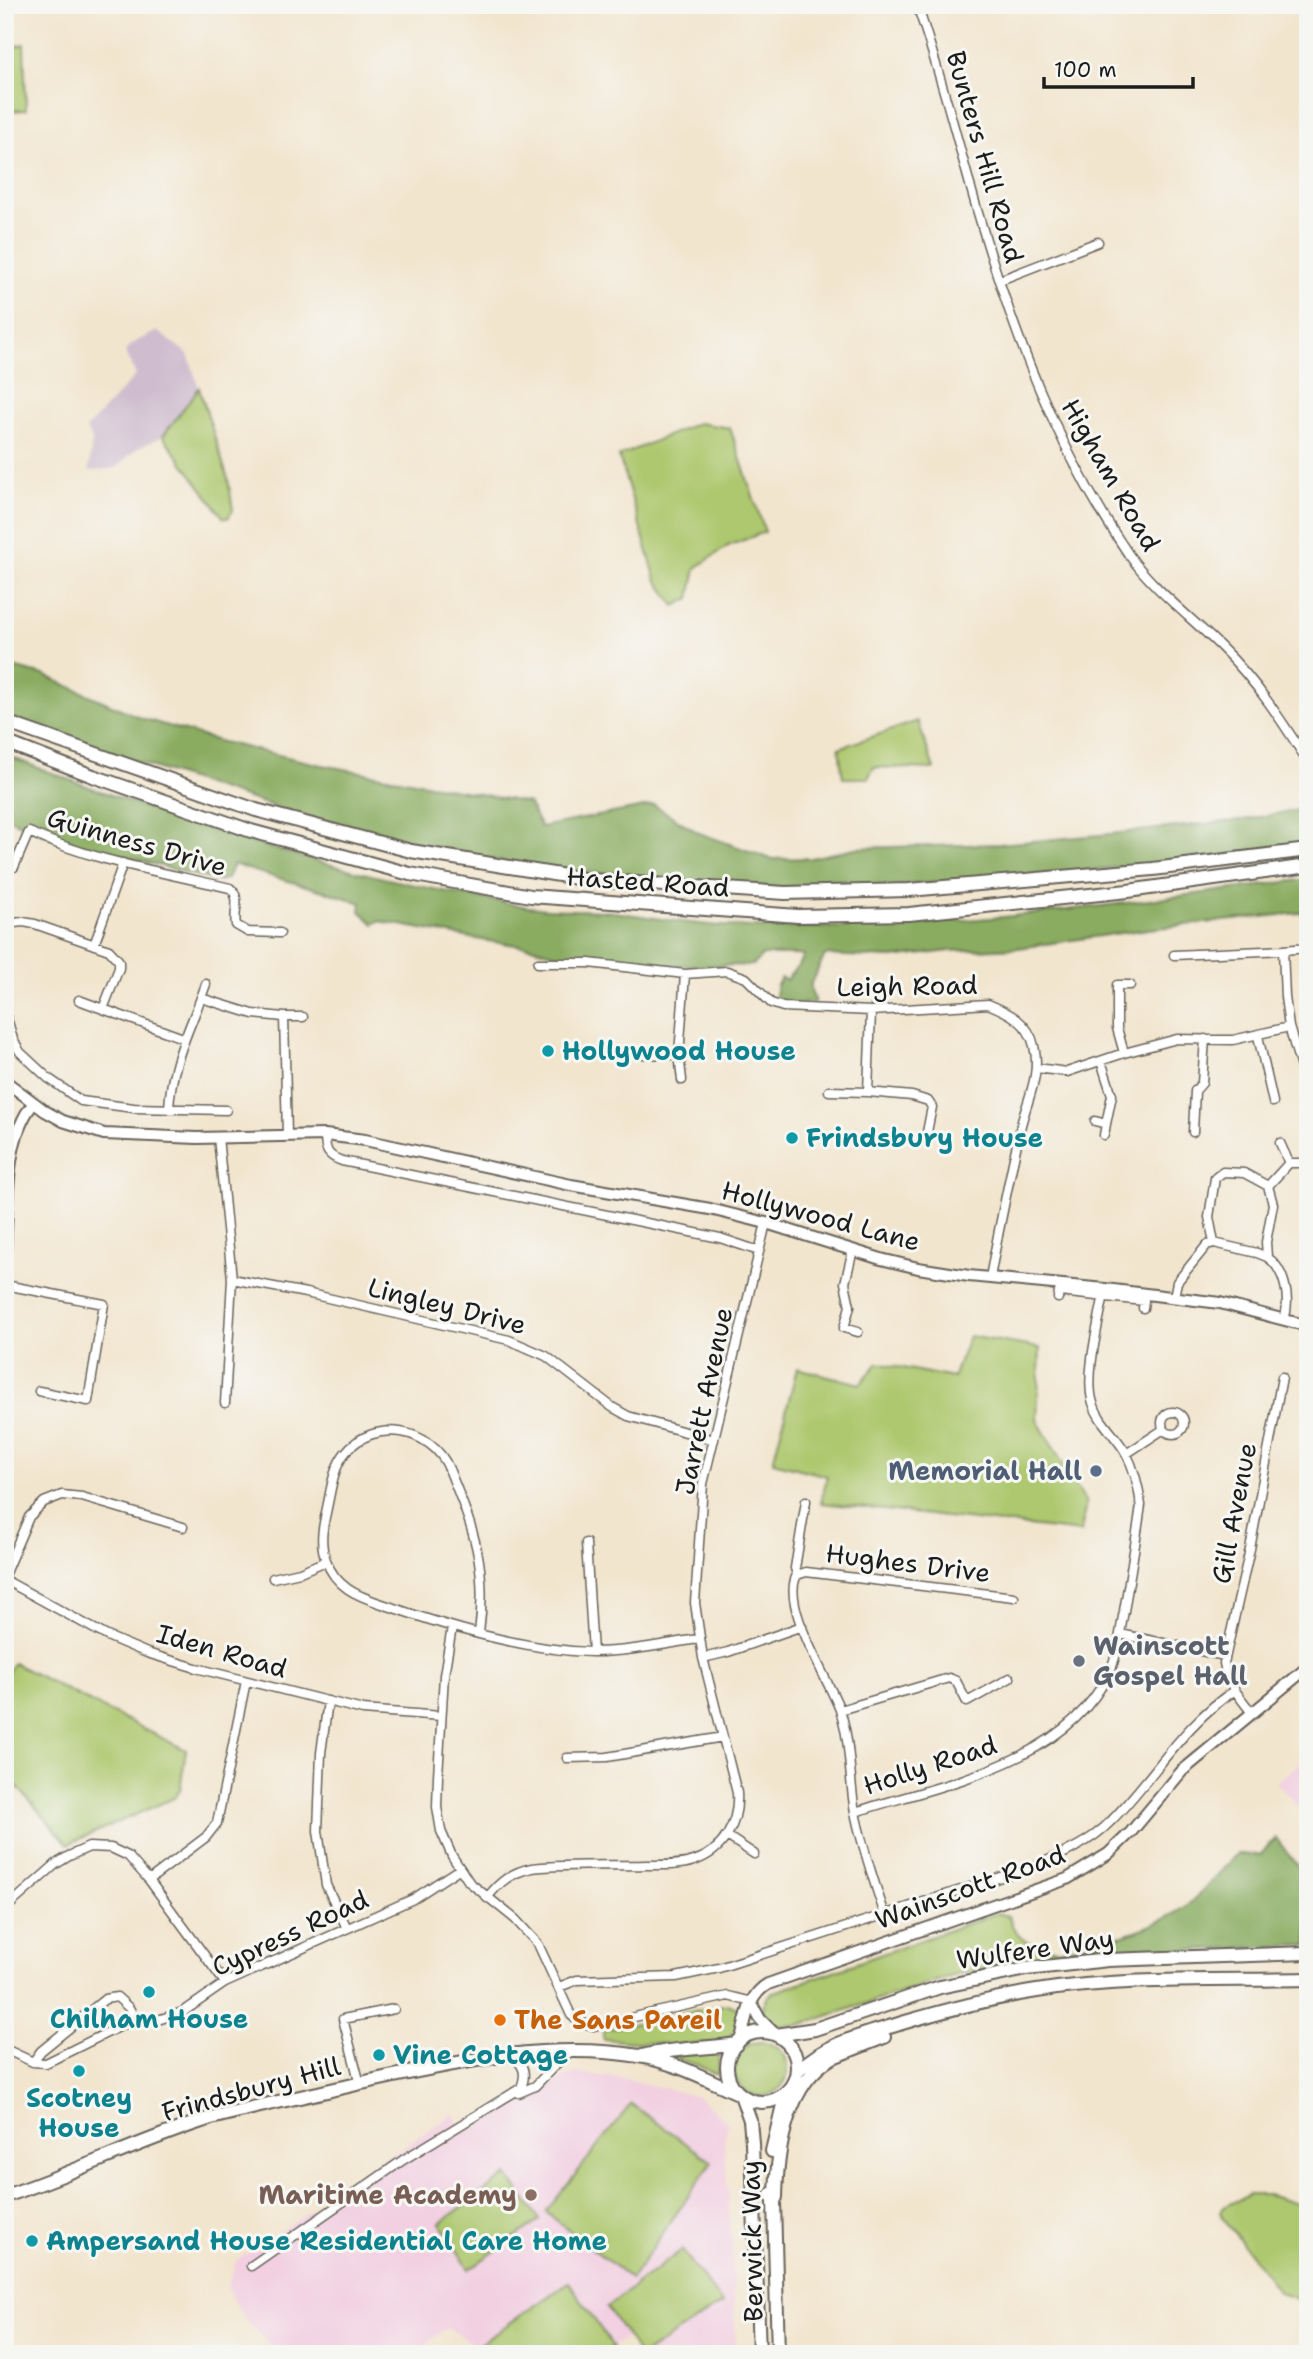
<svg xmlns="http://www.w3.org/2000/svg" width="1313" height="2359" font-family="'Shantell Sans',sans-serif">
<rect width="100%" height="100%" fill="#f6f6f2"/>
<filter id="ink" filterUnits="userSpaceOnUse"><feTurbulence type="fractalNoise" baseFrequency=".0143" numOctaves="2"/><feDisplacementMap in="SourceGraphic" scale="14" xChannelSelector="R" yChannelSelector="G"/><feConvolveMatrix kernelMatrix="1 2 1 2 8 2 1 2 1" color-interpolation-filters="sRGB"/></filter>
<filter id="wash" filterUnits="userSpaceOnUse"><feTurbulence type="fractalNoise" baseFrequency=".00686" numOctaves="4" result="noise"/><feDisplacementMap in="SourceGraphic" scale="28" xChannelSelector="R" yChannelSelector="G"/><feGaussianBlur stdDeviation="1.57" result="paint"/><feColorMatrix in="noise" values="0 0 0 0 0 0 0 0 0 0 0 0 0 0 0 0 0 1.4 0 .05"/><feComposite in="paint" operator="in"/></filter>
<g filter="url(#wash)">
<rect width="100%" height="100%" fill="#f2e5ce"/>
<!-- built -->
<path fill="#f2cfe1" d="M 1308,1757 L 1308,1818 L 1276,1782 Z
M 576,2073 L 622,2078 L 698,2097 L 729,2124 L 724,2139 L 732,2251 L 736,2354 L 639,2354 L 627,2337 L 603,2354 L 478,2354 L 470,2342 L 448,2328 L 425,2344 L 429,2354 L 278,2354 L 244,2318 L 227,2288 L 236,2261 L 453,2114 L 464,2133 L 542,2092 L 568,2075 Z"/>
<!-- industrial -->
<path fill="#cfbdcf" d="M 157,331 L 188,354 L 199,388 L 163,436 L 138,448 L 116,468 L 89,471 L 92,440 L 86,429 L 136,375 L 125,352 L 133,343 Z"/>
<!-- green -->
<path fill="#adc86e" stroke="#647245" stroke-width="2" d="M 24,44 L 26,110 L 5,111 L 5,48 Z
M 199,388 L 228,479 L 233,510 L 228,518 L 223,517 L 163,436 Z
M 698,423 L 730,428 L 765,532 L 728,546 L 696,568 L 690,598 L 675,606 L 656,579 L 619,456 Z
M 918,721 L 934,769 L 874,767 L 868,778 L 843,778 L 839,748 Z
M 969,1336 L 1040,1348 L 1037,1420 L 1086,1503 L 1081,1532 L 821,1503 L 827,1476 L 773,1462 L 797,1368 L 860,1384 L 878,1363 L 953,1378 Z
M 13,1663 L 186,1750 L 180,1790 L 174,1798 L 68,1844 L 5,1773 L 5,1677 Z
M 997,1913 L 1008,1916 C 1010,1920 1011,1923 1013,1927 C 1021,1945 1041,1948 1059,1950 L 1061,1955 L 962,1973 L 799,2025 C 790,2025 777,2028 770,2023 C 757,2014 764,2000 772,1993 Z
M 728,2004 L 737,2008 L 741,2018 C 739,2027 733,2035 725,2039 C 705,2049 628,2042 603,2039 L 603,2030 Z
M734 2069a27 27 0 1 1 54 0a27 27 0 1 1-54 0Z
M 720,2052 L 717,2075 L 697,2065 L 667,2056 Z
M 631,2104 L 712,2162 L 631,2279 L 546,2212 Z
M 507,2175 L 540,2220 L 469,2269 L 440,2223 Z
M 1249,2195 L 1267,2195 L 1308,2207 L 1308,2299 L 1297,2299 L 1280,2293 L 1222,2217 L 1220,2212 L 1223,2207 Z
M 682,2250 L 722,2303 L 644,2354 L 639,2354 L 607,2307 Z
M 569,2282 L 613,2347 L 603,2354 L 478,2354 L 474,2348 Z"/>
<!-- forest -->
<path fill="#8aac61" stroke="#53643e" stroke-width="2" d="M 5,665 L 44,675 L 141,718 L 222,742 L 317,764 L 528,803 L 541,827 L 654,805 L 699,833 L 771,859 L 811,858 L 855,848 L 999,844 L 1100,835 L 1243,820 L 1308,808 L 1308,846 L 1095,870 L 892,886 L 771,887 L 662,881 L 508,863 L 318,821 L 82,744 L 5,716 Z
M 5,755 C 154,813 307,866 465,895 C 489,899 513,905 537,908 C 559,911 581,909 604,911 C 644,915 682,924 723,926 C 919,935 1114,905 1308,879 L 1308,912 L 1148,929 L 1018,948 L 950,951 L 892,958 L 825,955 L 811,983 L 811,991 L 815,1002 C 801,1005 789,1005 776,999 L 776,987 L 781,978 L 786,980 L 800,964 L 804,955 L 763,955 L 753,965 L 703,966 L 635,964 L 560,955 L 531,947 L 488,941 L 379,921 L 374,924 L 360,911 L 361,903 C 319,888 275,879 233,864 L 227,879 L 217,881 L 48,836 L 5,817 Z
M 1276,1838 L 1308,1880 L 1308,1945 L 1061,1955 L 1059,1950 C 1103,1940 1150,1933 1187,1905 C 1205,1891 1220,1870 1237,1854 L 1260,1855 Z"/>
</g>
<g filter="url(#ink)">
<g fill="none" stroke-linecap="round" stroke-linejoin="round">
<defs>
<path id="street" d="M 917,5 C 941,74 958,144 978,213 C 1013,333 1058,452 1129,555 C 1155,591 1191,617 1222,648 C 1257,682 1282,721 1308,762
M 1000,280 L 1098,242
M 14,867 L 29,832 C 92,861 163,872 230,888 C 242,898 233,911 236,925 L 248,932 L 280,933
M 5,924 L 23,922 L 35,924 L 109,950 L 119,961 L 119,968 L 103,1009 L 183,1038
M 94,945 L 123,863
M 1174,955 L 1283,950
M 538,963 L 589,963 L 685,974 L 727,971 L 746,978 L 771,1003 L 783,1007 L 871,1011 L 988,1004 C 1008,1012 1029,1022 1034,1046 C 1041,1074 1028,1098 1021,1125 C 1010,1176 999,1227 990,1278
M 201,998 L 253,1014 L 284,1017 L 287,1135
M 79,1000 L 103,1009
M 5,1011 L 13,1039 L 20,1052 L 48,1078 L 81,1101 L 134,1108 L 226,1110
M 284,1017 L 303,1017
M 1289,1027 L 1308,1091
M 1258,1036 L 1273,1102
M 1124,1053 L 1117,1028 L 1117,985 L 1130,985
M 643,1054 L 679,1055 L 685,974
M 679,1055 L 682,1080
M 1037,1068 L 1067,1072 L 1124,1053 L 1177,1039 L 1233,1040 L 1289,1027 L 1285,997 L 1283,950 L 1308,948
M 829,1091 L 868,1092 L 871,1011
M 868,1092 L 912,1096 L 928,1101 L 932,1107 L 927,1132
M 169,1109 C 171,1061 191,1028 206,984
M 1095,1121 L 1106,1124 L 1112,1095 L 1101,1061
M 1193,1132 L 1195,1091 L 1202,1083 L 1205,1039
M 325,1135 C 325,1150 327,1156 342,1161 L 720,1238 L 759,1251
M 1104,1135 L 1106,1124
M 218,1137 L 232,1279 L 225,1403
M 1280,1143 L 1289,1163
M 1268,1186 L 1289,1163 L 1308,1163
M 1214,1243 L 1257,1253 L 1267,1257
M 853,1250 L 845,1283 L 850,1306 L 844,1328 L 858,1332
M 232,1279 L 306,1293 L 509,1340 L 546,1356 L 612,1407 L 628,1416 L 714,1440
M 5,1285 L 104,1304 L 88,1401 L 39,1391
M 1174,1297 L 1177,1282 L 1207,1245 L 1214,1243 L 1209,1217 L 1215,1178 L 1223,1172 L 1244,1173 L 1268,1186 L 1273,1204 L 1266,1242 L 1267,1257 C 1285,1269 1291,1299 1284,1320
M 1058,1298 L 1059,1292 L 1144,1301 L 1143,1308
M1162 1423a11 11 0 1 1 22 0a11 11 0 1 1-22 0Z
M 1126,1454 L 1164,1429
M 806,1501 L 795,1568 L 797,1575 C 780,1605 829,1680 840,1710 C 851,1743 849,1778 855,1812 C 862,1847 874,1881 885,1915
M 586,1543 L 593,1652
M 5,1573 L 29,1517 L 44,1502 L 62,1495 L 82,1497 L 183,1527
M 797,1575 L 806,1572 L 1014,1597
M 273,1578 L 300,1572 L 326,1561
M 5,1580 L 107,1636 L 147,1653 L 196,1668 L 363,1710 L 441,1716
M 452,1627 L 444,1675 L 438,1776 L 437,1807 L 441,1831 L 452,1856 L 469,1882 L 515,1919 L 538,1944 L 571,2015 L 579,2022 L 594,2026 L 728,1996 L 752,2002
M 479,1633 C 488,1567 474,1530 449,1469 C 432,1428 374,1417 345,1453 C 333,1468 331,1490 327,1508 C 323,1526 319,1543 326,1560 C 330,1572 338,1582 348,1589 C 362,1599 381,1603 397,1609 C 455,1629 532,1651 593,1652 C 628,1652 664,1644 698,1639
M 1120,1634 L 1225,1656
M 703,1658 L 728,1652 L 802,1626
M 328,1701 L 321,1753 L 318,1831 L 326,1885 L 347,1928
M 840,1710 L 949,1678 L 956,1681 L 967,1702 L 1010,1678
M 1252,1713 C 1240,1697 1227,1684 1224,1663 L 1250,1549 L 1282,1377
M 567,1758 L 607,1757 L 723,1737
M 855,1812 C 942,1784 1065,1764 1109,1673 C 1118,1655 1120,1631 1124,1611 C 1130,1576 1136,1541 1141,1505 C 1139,1489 1134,1468 1126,1453 C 1116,1435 1099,1423 1093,1403 C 1084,1376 1100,1318 1105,1289
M 727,1836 L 754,1854
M 149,1880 L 206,1837 L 217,1823 L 246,1681
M 487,1898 C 499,1882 512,1872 532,1868 C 570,1864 608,1866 646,1865 C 662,1865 679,1866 694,1861 C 724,1851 739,1823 737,1793 L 703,1658 L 695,1603 L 703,1484 L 766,1223
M 5,1909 L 56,1864 L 69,1856 L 89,1847 L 111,1848 L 128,1856 L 149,1880 L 225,1983
M 559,1987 L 577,1980 L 676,1977 L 719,1968 L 1032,1867 C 1059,1856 1090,1843 1111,1821 C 1153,1779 1184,1723 1234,1691
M 5,2049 L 33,2062 L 46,2063 L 135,2019 L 148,2023 L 183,2012 L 225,1983 L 413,1899 L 459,1869
M 33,2062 L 41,2051 L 105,1999 L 117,1997 L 129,2008 L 135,2019
M 360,2084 L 343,2019 L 394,2009
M 519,2093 L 535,2086 L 568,2052
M 251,2266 L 403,2160 L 521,2088 C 527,2073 524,2063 510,2056"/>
<path id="secondary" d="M 5,1081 L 45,1111 L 63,1121 L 104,1134 L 197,1138 L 325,1135 L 365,1140 L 571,1185 L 710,1209 L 766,1223 L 881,1259 L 918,1268 L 969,1276 L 1105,1289 L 1220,1303 L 1308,1326
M 5,1253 C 8,1209 4,1138 33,1104
M 752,2004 L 760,2019 L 776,2035
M 741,2039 C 746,2019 748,1995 768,1984 L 1067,1879 L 1108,1854 L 1131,1832 L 1182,1771 L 1308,1667"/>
<path id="primary" d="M 5,722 L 256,810 L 411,851 L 590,880 L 785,893 L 909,890 L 1153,869 L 1308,850
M 5,742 L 93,776 L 251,831 L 410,874 L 531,896 L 798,916 L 909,914 L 1128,891 L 1308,866
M727 2067a35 35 0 1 1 70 0a35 35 0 1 1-70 0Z
M 776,2035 L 815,2029 L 940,1987 L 1026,1969 L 1108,1960 L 1308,1953
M 642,2056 C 673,2048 705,2049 737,2044
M 797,2071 C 830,2041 861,2036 902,2023 C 946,2010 991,1998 1037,1991 C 1125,1977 1218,1981 1308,1979
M 741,2095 L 750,2120 L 752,2143 L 759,2354
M 772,2151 L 782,2109 L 791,2088
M 771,2194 L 774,2201 L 778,2354
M 5,2196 C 75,2173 141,2140 211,2118 C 261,2105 311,2095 361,2083 C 454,2063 544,2041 639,2056 C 675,2062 706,2079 738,2093
M 774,2201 L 776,2197 C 777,2150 787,2082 833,2057 L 884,2037"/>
</defs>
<!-- street casing -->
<use href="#street" stroke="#67625a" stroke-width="11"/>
<!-- secondary casing -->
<use href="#secondary" stroke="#67625a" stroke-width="14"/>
<!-- primary casing -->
<use href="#primary" stroke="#67625a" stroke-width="16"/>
<!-- street -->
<use href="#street" stroke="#fff" stroke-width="8"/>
<!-- secondary -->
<use href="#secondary" stroke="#fff" stroke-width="10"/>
<!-- primary -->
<use href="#primary" stroke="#fff" stroke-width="12"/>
</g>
</g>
<!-- markers -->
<g fill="#0f9aa8" stroke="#f6f6f2" stroke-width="2.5">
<circle cx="548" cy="1051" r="7"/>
<circle cx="792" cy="1138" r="7"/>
<circle cx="149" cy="1992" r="7"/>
<circle cx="379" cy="2055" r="7"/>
<circle cx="79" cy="2071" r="7"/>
<circle cx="32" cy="2241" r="7"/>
</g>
<circle fill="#5c6f8a" stroke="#f6f6f2" stroke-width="2.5" cx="1096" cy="1471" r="7"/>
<circle fill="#6b7280" stroke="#f6f6f2" stroke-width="2.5" cx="1079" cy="1661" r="7"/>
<circle fill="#e8710a" stroke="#f6f6f2" stroke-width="2.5" cx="500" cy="2020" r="7"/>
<circle fill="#8d6e63" stroke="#f6f6f2" stroke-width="2.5" cx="531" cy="2195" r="7"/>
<g text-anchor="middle" stroke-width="6" stroke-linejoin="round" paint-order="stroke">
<!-- street labels -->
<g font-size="26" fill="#1c1c1c" stroke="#f6f6f2">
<text transform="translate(985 157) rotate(74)" y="9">Bunters Hill Road</text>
<text transform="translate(1111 475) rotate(60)" y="9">Higham Road</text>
<text transform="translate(137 842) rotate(16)" y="9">Guinness Drive</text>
<text transform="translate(648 882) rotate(4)" y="9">Hasted Road</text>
<text transform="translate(907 986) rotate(-1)" y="9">Leigh Road</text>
<text transform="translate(821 1216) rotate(15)" y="9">Hollywood Lane</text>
<text transform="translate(447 1306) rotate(14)" y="9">Lingley Drive</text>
<text transform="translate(704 1401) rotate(-78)" y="9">Jarrett Avenue</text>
<text transform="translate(1234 1513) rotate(-79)" y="9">Gill Avenue</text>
<text transform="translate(908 1563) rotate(7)" y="9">Hughes Drive</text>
<text transform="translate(222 1651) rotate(16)" y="9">Iden Road</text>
<text transform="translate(930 1765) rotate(-18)" y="9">Holly Road</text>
<text transform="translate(970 1887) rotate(-20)" y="9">Wainscott Road</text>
<text transform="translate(290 1933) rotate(-25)" y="9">Cypress Road</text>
<text transform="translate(1035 1949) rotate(-8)" y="9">Wulfere Way</text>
<text transform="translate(251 2089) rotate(-15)" y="9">Frindsbury Hill</text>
<text transform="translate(752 2241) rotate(-91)" y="9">Berwick Way</text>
</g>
<!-- culture labels -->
<g font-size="26" font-weight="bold" fill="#0d838f" stroke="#f6f6f2" text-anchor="start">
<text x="562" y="1060">Hollywood House</text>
<text x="806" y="1147">Frindsbury House</text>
<text x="149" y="2028" text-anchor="middle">Chilham House</text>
<text x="393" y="2064">Vine Cottage</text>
<text x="79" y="2107" text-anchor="middle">Scotney<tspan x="79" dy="30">House</tspan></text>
<text x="46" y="2250">Ampersand House Residential Care Home</text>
</g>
<!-- service labels -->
<g font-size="26" font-weight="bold" fill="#4e5e75" stroke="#f6f6f2" text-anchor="end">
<text x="1082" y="1480">Memorial Hall</text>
</g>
<!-- worship labels -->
<g font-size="26" font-weight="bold" fill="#5b616d" stroke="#f6f6f2" text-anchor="start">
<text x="1093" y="1655">Wainscott<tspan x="1093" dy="30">Gospel Hall</tspan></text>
</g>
<!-- food labels -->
<g font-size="26" font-weight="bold" fill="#c56008" stroke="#f6f6f2" text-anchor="start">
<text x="514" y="2029">The Sans Pareil</text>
</g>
<!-- education labels -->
<g font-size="26" font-weight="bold" fill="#785e54" stroke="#f6f6f2" text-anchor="end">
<text x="517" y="2204">Maritime Academy</text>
</g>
</g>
<!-- margin -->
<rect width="1313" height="2359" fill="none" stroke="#f6f6f2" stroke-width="28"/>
<!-- scale -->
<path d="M1044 77v10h149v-10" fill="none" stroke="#1c1c1c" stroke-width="3.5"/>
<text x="1054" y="77" font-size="21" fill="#1c1c1c" stroke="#f6f6f2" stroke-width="5" paint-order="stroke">100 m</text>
</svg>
